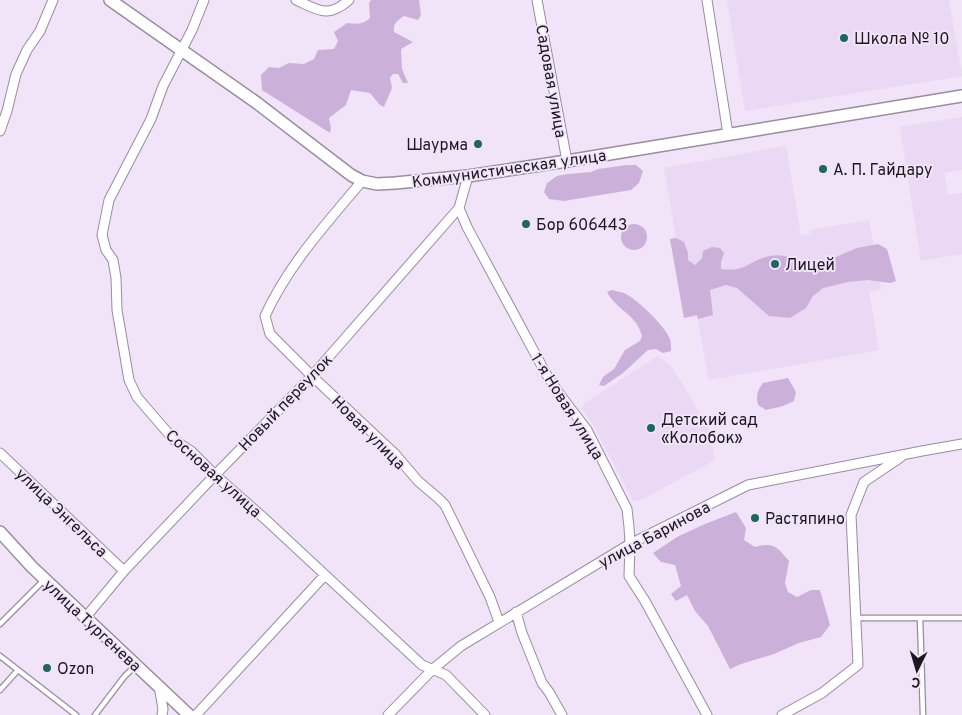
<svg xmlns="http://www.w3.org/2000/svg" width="962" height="715" font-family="Overpass,sans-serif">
<rect width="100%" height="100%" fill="#f1e3f8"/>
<!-- built -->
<path fill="#ebd8f4" d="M 727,0 L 949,0 L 962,76 L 745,111 Z
M 962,117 L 962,170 L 944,173 L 948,195 L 962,193 L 962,254 L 921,261 L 900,127 Z
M 786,146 L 801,236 L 811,234 L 810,230 L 869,220 L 881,289 L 869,292 L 879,350 L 709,380 L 697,316 L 684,318 L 670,239 L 676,237 L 664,168 Z
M 658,356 L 670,365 L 684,386 L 700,414 L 709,430 L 715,460 L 641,500 L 633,501 L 594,426 L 582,409 L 585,403 Z"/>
<!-- green -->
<path fill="#cbb1d9" d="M 371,0 L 419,0 L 421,15 L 418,20 L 404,16 C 397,21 393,23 394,32 L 413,42 L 401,49 L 402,69 L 408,83 L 403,83 L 398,74 L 393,74 L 390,78 L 392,88 L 384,107 L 380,105 L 370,93 L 351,90 L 346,105 L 329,118 L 331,128 L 330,133 L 262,90 L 261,75 L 269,67 L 279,68 L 289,63 L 304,64 L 314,59 L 318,50 L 334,49 L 338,41 L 334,32 L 347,23 C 356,24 363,25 370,18 L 369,3 Z
M 627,165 L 636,165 L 643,171 L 639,183 L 631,190 L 564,201 L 549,199 L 544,192 L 547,183 L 557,176 L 568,174 L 591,172 L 598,169 Z
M621 237a13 13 0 1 1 26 0a13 13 0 1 1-26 0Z
M 676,238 L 684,242 L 688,253 L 688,260 L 695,265 L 702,258 L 703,251 L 712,247 L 720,248 L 724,253 L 721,262 L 721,269 C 746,273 749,260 770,256 C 782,253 800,260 811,266 L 824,262 L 857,248 L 878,244 L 887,249 L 896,281 L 890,283 L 868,280 L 848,282 L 823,288 L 813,296 L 806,308 L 790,318 L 769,316 L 737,288 L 726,285 L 710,290 L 713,315 L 698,319 L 697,315 L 684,318 L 670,239 Z
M 612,290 C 616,291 620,292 624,293 C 636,298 665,326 670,339 C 671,343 671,347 671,351 L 663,353 L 656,349 L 648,350 L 623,373 L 604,386 L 599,385 L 603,377 L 614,369 L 625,350 L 640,341 L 642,336 C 636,313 618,312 607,292 Z
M 788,378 L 796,392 L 794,401 L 783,406 L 766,410 L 758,405 C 756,396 757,391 763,383 Z
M 736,512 L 746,528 L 744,540 L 755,547 C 774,542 777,547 789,561 L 785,583 L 788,592 L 797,597 L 811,590 L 820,590 L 830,625 L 821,637 L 799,643 L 774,654 L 741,664 L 730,669 L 708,626 L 695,611 L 687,595 L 676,601 L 671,594 L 681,586 L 675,565 L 661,562 L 653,553 L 677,537 L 705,524 Z"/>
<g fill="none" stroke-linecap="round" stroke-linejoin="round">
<defs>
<path id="lane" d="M 856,618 L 962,618
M 920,618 L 923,715
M 0,624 L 44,580
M 0,656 L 76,715
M 0,690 L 18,670
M 95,715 L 124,677 L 135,666"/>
<path id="street" d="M 204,0 L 192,30 L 163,86 L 151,119 L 109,200 L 102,235 L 106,250 L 113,260 L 116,278 L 117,310 L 129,380 L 137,397 L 174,440 L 191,451 L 215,475 L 265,519 L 422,665 L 446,675 L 485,715
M 296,0 C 318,10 328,19 349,0
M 537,0 L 567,161
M 707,0 L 728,134
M 0,131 L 7,111 L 16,74 L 27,50 L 40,31 L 53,0
M 362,181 C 327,223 288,265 265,316 L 270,334 L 312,376 L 395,454 L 418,481 L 438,498 L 445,505 L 490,597 L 499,622
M 459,208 L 467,227 L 545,372 L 558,392 L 587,430 L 627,509 L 629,527 L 630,544 L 629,576 L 645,601 L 707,715
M 0,453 L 124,571
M 516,612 L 522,633 L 542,683 L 549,692 L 562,715
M 85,618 L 124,571 L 215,475 L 312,376 L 459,208 L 468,176
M 159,686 L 163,709 L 162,715
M 196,715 L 325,575
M 388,715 L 433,669 L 461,646 L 630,544 L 748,485 L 922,451 L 962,444
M 782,715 L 822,693 L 858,665 L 851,515 L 864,482 L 901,457"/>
<path id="secondary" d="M 110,0 L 257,103 L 351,175 L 362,181 L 377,184 L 395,183 L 468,176 L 567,161 L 962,96
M 0,532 L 32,567 L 189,715"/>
</defs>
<!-- lane casing -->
<use href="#lane" stroke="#988c9f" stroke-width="7"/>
<!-- street casing -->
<use href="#street" stroke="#988c9f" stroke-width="11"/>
<!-- secondary casing -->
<use href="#secondary" stroke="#988c9f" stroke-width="14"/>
<!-- lane -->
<use href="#lane" stroke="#fff" stroke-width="4.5"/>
<!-- street -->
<use href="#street" stroke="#fff" stroke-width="9"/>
<!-- secondary -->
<use href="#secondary" stroke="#fff" stroke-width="11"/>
</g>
<!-- markers -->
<g fill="#1d675f" stroke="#f1e3f8" stroke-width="2">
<circle cx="844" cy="38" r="5"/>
<circle cx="478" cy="144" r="5"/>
<circle cx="823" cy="169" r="5"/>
<circle cx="526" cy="224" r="5"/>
<circle cx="775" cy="264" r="5"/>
<circle cx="651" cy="428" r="5"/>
<circle cx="755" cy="518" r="5"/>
<circle cx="47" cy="668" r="5"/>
</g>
<g text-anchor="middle" stroke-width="4" stroke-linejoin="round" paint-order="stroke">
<!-- poi labels -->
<g font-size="16" fill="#1d1820" stroke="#f1e3f8" text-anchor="start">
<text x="854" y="44">Школа № 10</text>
<text x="468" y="150" text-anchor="end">Шаурма</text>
<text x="833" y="175">А. П. Гайдару</text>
<text x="536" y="230">Бор 606443</text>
<text x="785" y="270">Лицей</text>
<text x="661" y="425">Детский сад<tspan x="661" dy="18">«Колобок»</tspan></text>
<text x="765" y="524">Растяпино</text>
<text x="57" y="674">Ozon</text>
</g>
<!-- street labels -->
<g font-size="16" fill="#1d1820" stroke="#f1e3f8">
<text transform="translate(552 81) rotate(80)" y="6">Садовая улица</text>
<text transform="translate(509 168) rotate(-8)" y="6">Коммунистическая улица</text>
<text transform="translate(285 402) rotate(-46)" y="6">Новый переулок</text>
<text transform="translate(568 406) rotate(58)" y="6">1-я Новая улица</text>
<text transform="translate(369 432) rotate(45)" y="6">Новая улица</text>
<text transform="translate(214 473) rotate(42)" y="6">Сосновая улица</text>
<text transform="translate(62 512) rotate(44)" y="6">улица Энгельса</text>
<text transform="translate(654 534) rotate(-28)" y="6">улица Баринова</text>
<text transform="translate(93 625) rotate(43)" y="6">улица Тургенева</text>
</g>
</g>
<!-- north arrow -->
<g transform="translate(917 670) rotate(185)" stroke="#f1e3f8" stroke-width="4" paint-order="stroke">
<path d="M0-4L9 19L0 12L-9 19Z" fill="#1d1820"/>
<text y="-8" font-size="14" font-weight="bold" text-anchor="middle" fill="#1d1820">С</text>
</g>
</svg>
